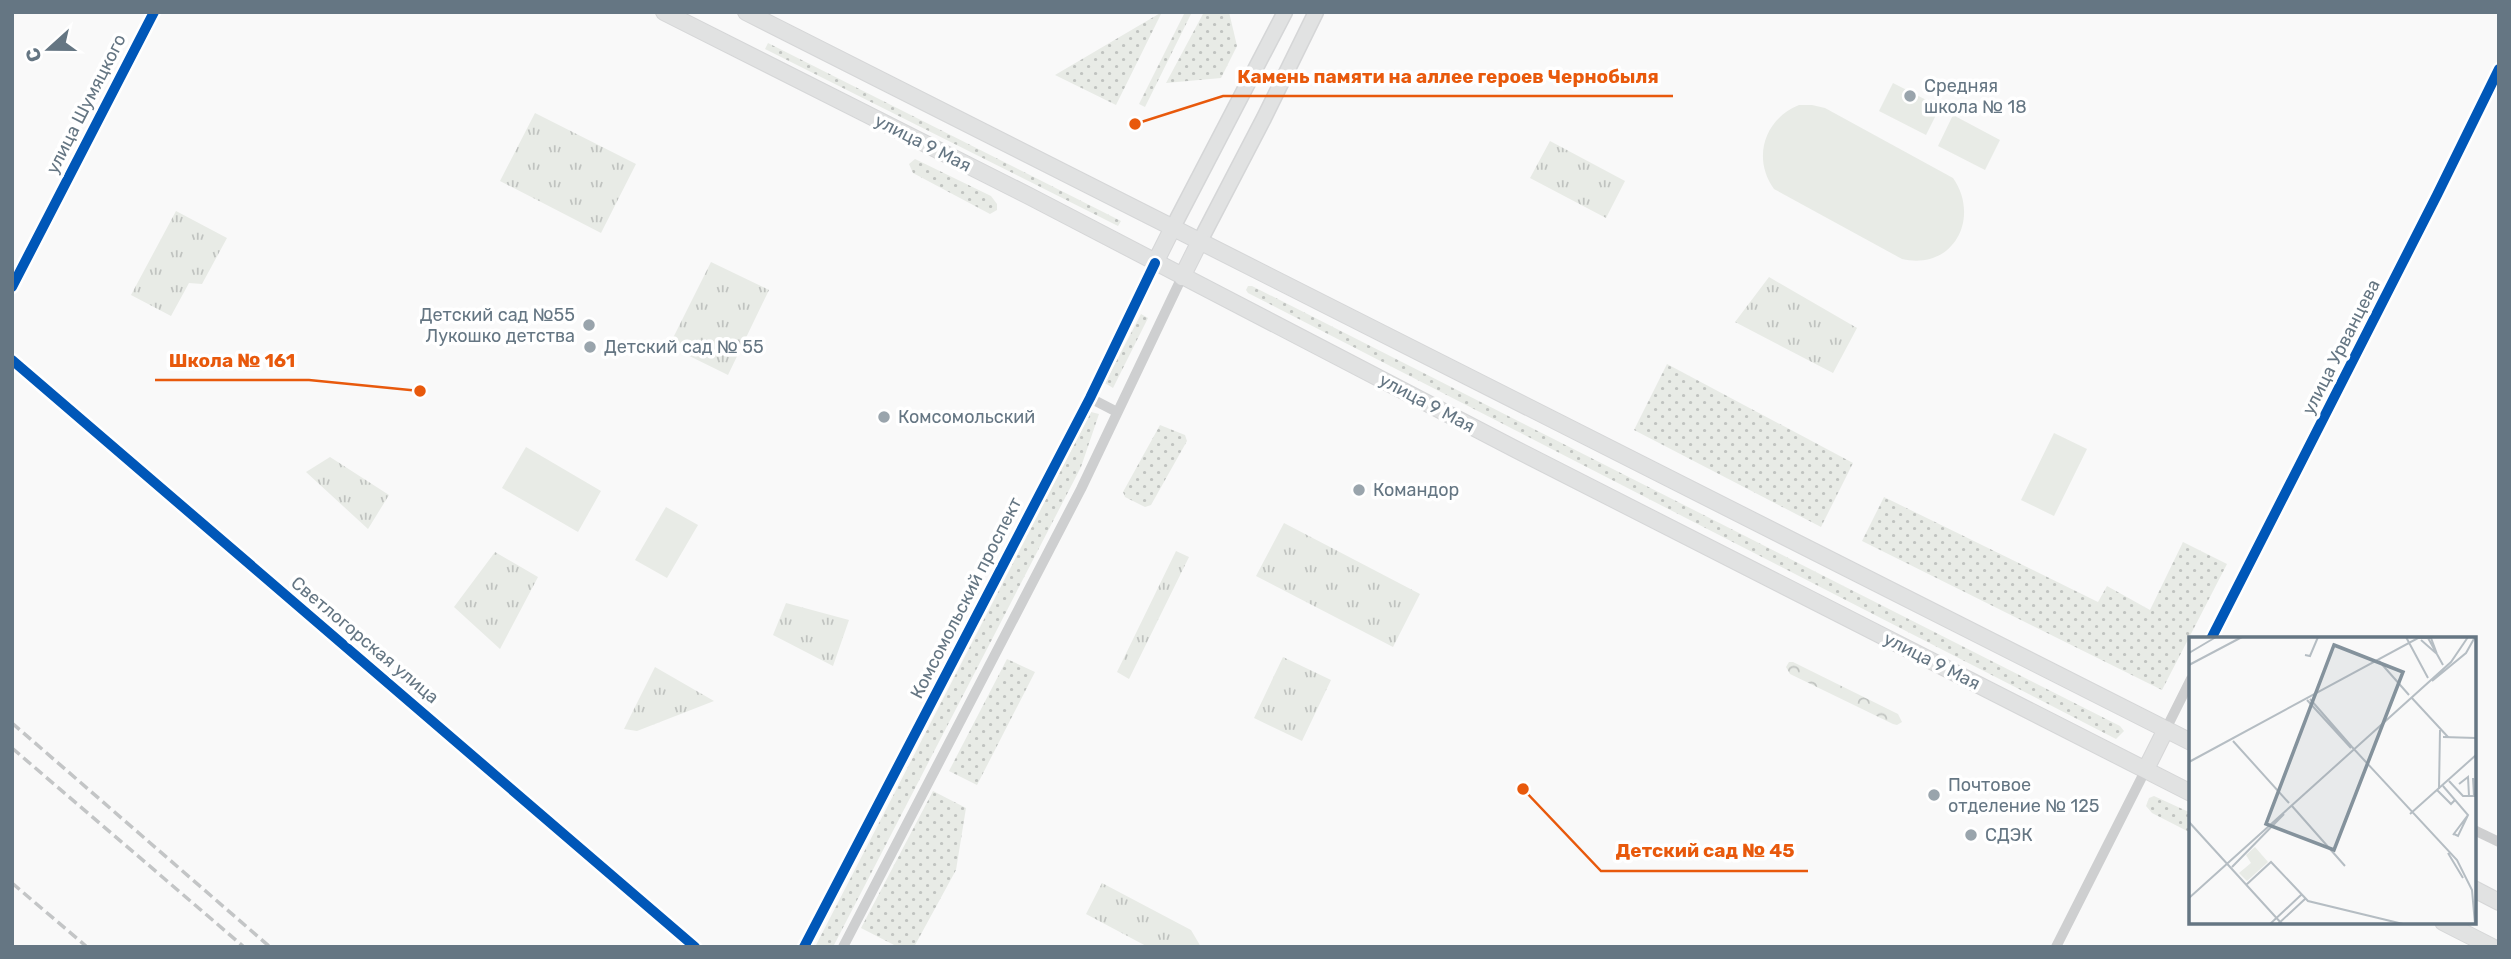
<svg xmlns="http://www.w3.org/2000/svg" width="2511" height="959" font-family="Rubik,sans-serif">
<defs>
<pattern id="grass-dots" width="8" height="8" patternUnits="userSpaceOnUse" patternTransform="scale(1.75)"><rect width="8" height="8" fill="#e8ebe6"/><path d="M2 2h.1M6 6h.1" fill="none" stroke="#c0c3c0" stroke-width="1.8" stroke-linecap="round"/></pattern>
<pattern id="forest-crowns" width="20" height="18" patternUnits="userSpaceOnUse" patternTransform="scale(1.75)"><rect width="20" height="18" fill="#e8ebe6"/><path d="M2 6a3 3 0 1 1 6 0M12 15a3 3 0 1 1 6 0" fill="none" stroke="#c0c3c0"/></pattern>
<pattern id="park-tufts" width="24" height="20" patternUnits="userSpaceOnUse" patternTransform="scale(1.75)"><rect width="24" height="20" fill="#e8ebe6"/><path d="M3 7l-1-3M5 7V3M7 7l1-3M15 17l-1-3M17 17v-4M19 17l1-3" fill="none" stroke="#c0c3c0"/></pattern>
</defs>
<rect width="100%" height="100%" fill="#f9f9f9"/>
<!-- grass -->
<path fill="url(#grass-dots)" d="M 1162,12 L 1116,105 L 1055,75 Z
M 1185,12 L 1192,12 L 1145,107 L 1139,104 Z
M 1204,12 L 1229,12 L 1237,46 L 1221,78 L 1166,83 Z
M 768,43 L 1121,221 L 1118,226 L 765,49 Z
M 915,159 L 991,196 L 997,204 L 997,210 L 990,214 L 913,173 L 909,164 Z
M 1248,286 L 1252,286 L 2120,726 L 2124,731 L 2116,739 L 1248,293 L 1246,290 Z
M 1141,314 L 1148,318 L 1113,388 L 1105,383 Z
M 1667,364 L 1853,463 L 1821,527 L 1634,430 Z
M 1091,412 L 1099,414 L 1081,467 L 833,947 L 815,947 Z
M 1160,425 L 1185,435 L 1187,441 L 1151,505 L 1145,507 L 1125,497 L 1123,492 Z
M 1884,497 L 2098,602 L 2107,586 L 2150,610 L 2183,542 L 2227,564 L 2162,690 L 1862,541 Z
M 1007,659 L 1035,672 L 977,785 L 949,771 Z
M 933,791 L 966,808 L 956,870 L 914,947 L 898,947 L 861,928 Z
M 2154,796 L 2191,813 L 2191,833 L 2152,813 L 2146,806 L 2149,798 Z"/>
<!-- forest -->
<path fill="url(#forest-crowns)" d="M 1789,662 L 1793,662 L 1898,714 L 1902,722 L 1897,725 L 1893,724 L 1790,674 L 1786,667 Z"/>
<!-- park -->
<path fill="url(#park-tufts)" d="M 535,113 L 636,164 L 601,233 L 500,181 Z
M 1550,141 L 1625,181 L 1606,218 L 1530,178 Z
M 176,211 L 227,238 L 202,284 L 189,283 L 171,316 L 131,295 Z
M 711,262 L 769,290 L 728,375 L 669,346 Z
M 1769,277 L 1857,328 L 1833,373 L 1735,322 Z
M 330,457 L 389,495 L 368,529 L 306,472 Z
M 1284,523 L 1420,594 L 1393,647 L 1256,576 Z
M 1176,551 L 1189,557 L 1129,679 L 1117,672 Z
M 495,552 L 538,577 L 500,649 L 454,607 Z
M 786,603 L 849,620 L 833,666 L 773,635 Z
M 1283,657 L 1331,680 L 1302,741 L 1254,718 Z
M 655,667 L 714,701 L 637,731 L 624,729 Z
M 1102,883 L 1191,930 L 1201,947 L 1148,947 L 1086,914 Z"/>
<!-- pitch -->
<path fill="#e8ebe6" d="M 1893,83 L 1940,107 L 1926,135 L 1879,111 Z
M 1799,105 L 1812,105 L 1825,108 L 1953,178 C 1981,218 1953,271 1902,259 L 1774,189 C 1752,159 1764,119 1799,105 Z
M 1953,115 L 2000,140 L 1985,170 L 1938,146 Z
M 2054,433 L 2087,449 L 2054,516 L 2021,500 Z
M 526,447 L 601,491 L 578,532 L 502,488 Z
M 666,507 L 698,525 L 667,578 L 635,560 Z"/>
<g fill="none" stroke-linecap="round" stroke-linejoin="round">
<defs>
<path id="secondary" d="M 1172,229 L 1285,12
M 1200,241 L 1264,118 L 1316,12"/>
<path id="primary" d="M 664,12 L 1029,196 L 1515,449 L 2191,793
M 746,12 L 2191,742
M 1155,263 L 1172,229
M 1182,277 L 1200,241
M 2146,769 L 2166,729
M 2474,889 L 2499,902
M 2443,922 L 2492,947"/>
</defs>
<!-- secondary casing -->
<use href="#secondary" stroke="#d5d6d7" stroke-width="17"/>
<!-- primary casing -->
<use href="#primary" stroke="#d5d6d7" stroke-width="18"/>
<!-- street -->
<path stroke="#cecfd0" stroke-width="10" d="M 12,287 L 154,12
M 12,360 L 695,947
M 1090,398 L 1117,412
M 2211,639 L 2437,195 L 2499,69
M 2166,729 L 2191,679
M 2474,830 L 2499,842
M 804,947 L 1090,398 L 1155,263
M 843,947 L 1081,489 L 1182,277
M 2056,947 L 2146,769"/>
<!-- secondary -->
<use href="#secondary" stroke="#e1e2e2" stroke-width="14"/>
<!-- primary -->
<use href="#primary" stroke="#e1e2e2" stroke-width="16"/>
<!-- rail -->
<path stroke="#c3c5c6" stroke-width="3.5" stroke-dasharray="10 5" stroke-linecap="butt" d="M 12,723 L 270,947
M 12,748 L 244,947
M 12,883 L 87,947"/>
<defs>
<path id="cycleway" d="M 12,287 L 154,12
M 12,360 L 695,947
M 2211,639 L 2437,195 L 2499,69
M 804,947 L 1090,398 L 1155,263"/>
</defs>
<!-- cycleway casing -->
<use href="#cycleway" stroke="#fff" stroke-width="15"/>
<!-- cycleway -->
<use href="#cycleway" stroke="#0057b8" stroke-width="10"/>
</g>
<!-- markers -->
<g fill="#99a4ac" stroke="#fff" stroke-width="2.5">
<circle cx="1910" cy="96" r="7"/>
<circle cx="589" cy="325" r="7"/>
<circle cx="590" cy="347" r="7"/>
<circle cx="884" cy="417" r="7"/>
<circle cx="1359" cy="490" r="7"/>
<circle cx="1934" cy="795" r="7"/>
<circle cx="1971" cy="835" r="7"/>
</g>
<g text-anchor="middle" stroke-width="7" stroke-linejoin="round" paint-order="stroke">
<!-- poi labels -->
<g font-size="18" fill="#657683" stroke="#fff" text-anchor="start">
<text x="1924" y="92">Средняя<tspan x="1924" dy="21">школа № 18</tspan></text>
<text x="575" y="321" text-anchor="end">Детский сад №55<tspan x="575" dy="21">Лукошко детства</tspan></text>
<text x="604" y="353">Детский сад № 55</text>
<text x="898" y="423">Комсомольский</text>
<text x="1373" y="496">Командор</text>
<text x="1948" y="791">Почтовое<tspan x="1948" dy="21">отделение № 125</tspan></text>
<text x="1985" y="841">СДЭК</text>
</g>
<!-- street labels -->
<g font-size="18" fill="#657683" stroke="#fff">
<text transform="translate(86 104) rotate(-63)" y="6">улица Шумяцкого</text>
<text transform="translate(923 143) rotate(27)" y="6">улица 9 Мая</text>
<text transform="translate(2341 347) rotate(-63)" y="6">улица Урванцева</text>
<text transform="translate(1427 403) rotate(28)" y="6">улица 9 Мая</text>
<text transform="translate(966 598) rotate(-63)" y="6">Комсомольский проспект</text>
<text transform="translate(365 640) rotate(40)" y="6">Светлогорская улица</text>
<text transform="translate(1932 661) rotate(27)" y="6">улица 9 Мая</text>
</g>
</g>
<!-- overview -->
<g transform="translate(2189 637)">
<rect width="287" height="287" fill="#f9f9f9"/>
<path d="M 66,210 L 79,225 L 58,244 L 50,236 L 62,226 L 57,218 Z" fill="#e8ebe6"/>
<path fill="none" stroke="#b5bdc3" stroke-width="2" d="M 217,0 L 239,41M 239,1 L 254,28M 232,3 L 248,17M 0,16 L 27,0M 116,18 L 121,19 L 129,0M 190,24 L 220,58M 0,28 L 53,0M 243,44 L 277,16 L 286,0M 222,60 L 259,100M 121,62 L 163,110M 118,63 L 162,111M 254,100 L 287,101M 44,104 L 100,166M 163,110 L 268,223 L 283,253 L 286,287M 0,125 L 229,1 L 242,1 L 248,17M 260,144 L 274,159 L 285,159 L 284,141M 270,147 L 279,140 L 280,159M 254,149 L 279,178 L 264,198M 250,152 L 251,93M 248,153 L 262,167 L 266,163M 103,169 L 156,229M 221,177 L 287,118M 0,185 L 93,287M 265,197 L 269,199 L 279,178M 259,216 L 274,241M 43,230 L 95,177M 57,248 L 82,225 L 119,264 L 214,287M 0,261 L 262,25 L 279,0M 81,287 L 112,258M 89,287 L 116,262"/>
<path fill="#84929c" fill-opacity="0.15" stroke="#84929c" stroke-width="3.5" d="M 145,8 L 214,35 L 145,213 L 77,187 Z"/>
<rect width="287" height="287" fill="none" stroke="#657683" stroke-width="3.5"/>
</g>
<!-- callouts -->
<path fill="none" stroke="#e8590c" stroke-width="2.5" d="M1135 124L1223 96H1673M420 391L309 380H155M1523 789L1601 871H1808"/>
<g fill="#e8590c" stroke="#fff" stroke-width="2.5">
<circle cx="1135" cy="124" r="7"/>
<circle cx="420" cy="391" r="7"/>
<circle cx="1523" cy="789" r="7"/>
</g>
<g font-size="19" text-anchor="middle" font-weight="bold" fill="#e8590c" stroke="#fff" stroke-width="7" stroke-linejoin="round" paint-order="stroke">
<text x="1448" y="83">Камень памяти на аллее героев Чернобыля</text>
<text x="232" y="367">Школа № 161</text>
<text x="1705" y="857">Детский сад № 45</text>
</g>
<!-- border -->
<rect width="2511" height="959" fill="none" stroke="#657683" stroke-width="28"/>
<!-- north arrow -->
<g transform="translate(49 49) rotate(249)" stroke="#ffffff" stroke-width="5" paint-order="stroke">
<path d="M0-5L12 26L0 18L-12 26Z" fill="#657683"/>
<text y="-10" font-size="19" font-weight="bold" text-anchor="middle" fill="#657683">С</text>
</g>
</svg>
